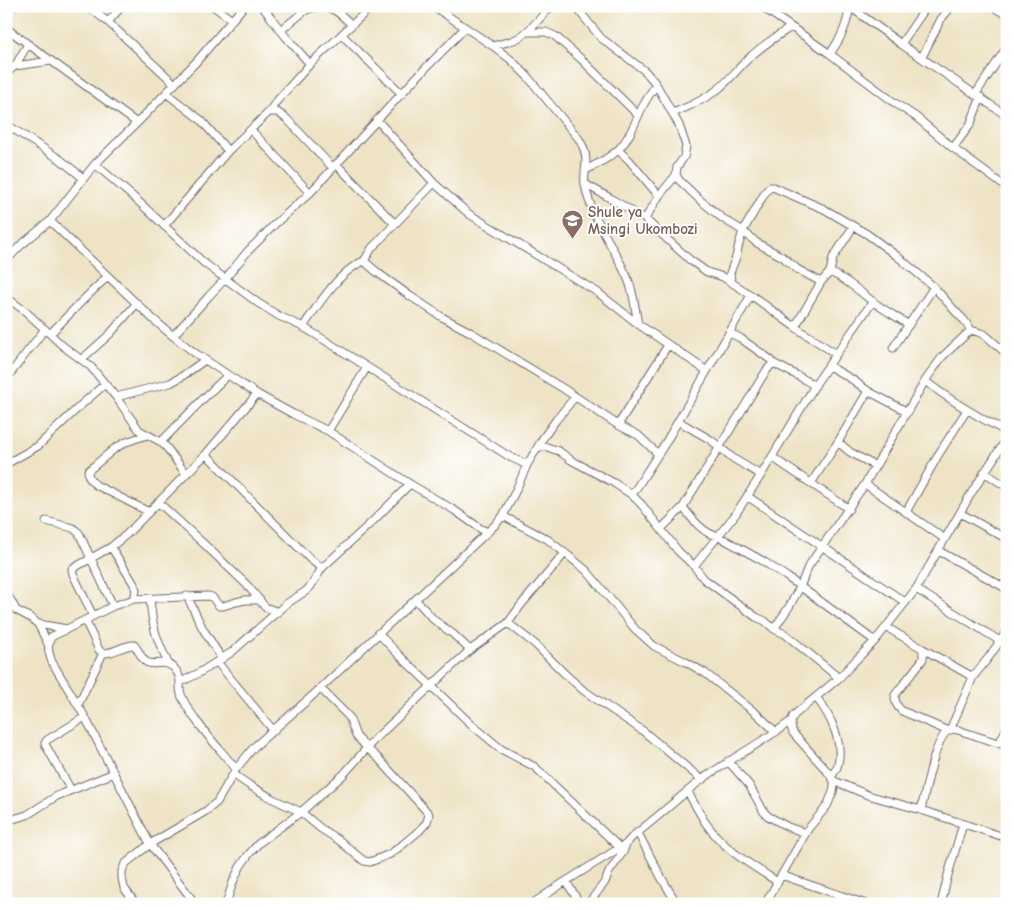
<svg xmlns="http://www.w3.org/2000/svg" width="1013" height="910" font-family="'Comic Neue',sans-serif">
<rect width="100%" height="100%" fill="#fff"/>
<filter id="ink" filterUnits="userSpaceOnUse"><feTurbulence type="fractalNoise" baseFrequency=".02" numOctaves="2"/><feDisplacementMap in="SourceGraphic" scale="10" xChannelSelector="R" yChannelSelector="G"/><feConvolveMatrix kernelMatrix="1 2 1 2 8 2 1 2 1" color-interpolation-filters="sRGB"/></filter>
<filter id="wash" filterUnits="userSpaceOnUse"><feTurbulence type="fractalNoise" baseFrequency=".0096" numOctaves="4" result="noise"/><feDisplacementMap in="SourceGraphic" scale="20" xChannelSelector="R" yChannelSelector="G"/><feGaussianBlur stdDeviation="1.12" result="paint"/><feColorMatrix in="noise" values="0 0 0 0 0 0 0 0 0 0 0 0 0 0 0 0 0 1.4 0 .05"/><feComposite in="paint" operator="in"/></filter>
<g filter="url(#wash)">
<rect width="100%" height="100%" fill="#eee3c5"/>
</g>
<g filter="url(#ink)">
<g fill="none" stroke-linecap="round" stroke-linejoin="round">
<defs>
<path id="minor" d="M 87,6 L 108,22 L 175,84
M 213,6 L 232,20
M 262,6 L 286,37 L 310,64
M 320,6 C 336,8 341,15 352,25
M 433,6 L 493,46 L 510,59 L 527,76 L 579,139 C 586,151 587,158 585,172 C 585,176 584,180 585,184 C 590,217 615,248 628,279 C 634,293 635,309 638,324
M 575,6 L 601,38 L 645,71 L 656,84 L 679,125 L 686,146 L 684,157 L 677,167 L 676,175 L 679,180 L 700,200 L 722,218 L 743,231 L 757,243 L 783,257 L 797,269 L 821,282 L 830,272 L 833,258 L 853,227
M 761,6 L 830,54 L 895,103 L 916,117 L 953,148 L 1007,188
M 849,6 L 901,44 L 1007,116
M 993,6 L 998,10 L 1007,14
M 108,22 L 122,6
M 6,28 L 28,44 L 137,123
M 281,30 L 306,10 L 318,6
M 527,32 L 546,32 L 555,36 L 580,58 L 638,115
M 342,35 L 402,94
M 901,44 L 927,6
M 493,46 C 502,43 512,42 520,37 C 532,29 541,16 552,6
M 830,54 C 842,36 846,28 850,6
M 922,57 L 941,19 L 952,6
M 15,66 L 51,61
M 6,74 L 15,66 L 28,44
M 166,93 L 201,120 L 228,151
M 975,95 L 1007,47
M 269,112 L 275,103 L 310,64 L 372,6
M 673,113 C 688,107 704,100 717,90 C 729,81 737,69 748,59 C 761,46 776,37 791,27
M 377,120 L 434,183 L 469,214 L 597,292 L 638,324 L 707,371
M 6,124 L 61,160 L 83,178
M 251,130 L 310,193
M 953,148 L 970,125 L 981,97
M 618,150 L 629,160 L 659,196
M 95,164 L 139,202 L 204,263 L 258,303 L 279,316 L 303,327 L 318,336 L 510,457 L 527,465
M 336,164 L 395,224
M 586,170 C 597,164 610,158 619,149 C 631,137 636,119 644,104 C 648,97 652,91 656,84
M 585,184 L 610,198 L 645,219 L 690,260 L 707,272 L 723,277 L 751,295 L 795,327 L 836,354
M 645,219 L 659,196 L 676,175
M 50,221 L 153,319 L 173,336 L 195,353 L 228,375 L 257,394 L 293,414 L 328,431 L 410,484 L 454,510 L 481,529 L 488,532
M 164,226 L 228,151 L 269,112 L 277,112 L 287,119 L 333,168
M 6,261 L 20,246 L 50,221 L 95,164 L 137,123 L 197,61 L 244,6
M 364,261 L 372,248 L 434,183
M 830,272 C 846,279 858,290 872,301 C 884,310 897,317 909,325
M 731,281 L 730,273 L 736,257 L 739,244 L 743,231 L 766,191 L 770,187 L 773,187 L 824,209 L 867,234 L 897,256 L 934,287 L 956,312 L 964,320 L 971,330 L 984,334 L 1007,354
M 6,297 L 25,311 L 63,346 L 91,367 L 116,397 L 139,430 L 161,442 L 167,448 L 186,474
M 303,327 C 317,306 340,270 364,261 L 378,273 L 410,296 L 442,317 L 472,333 L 564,389 L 618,425 L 638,435 L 658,454
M 795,327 L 821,282
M 730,333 L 740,338 L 771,360 L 773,363 L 802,378 L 815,386
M 50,334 L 81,302 L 108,276
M 173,336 L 209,296 L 225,279 L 248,251 L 275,224 L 310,193 L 415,79 L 465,28
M 893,348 L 934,287
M 82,359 L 110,334 L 137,303
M 829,366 L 853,380 L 868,391 L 908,412
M 6,379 L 45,329
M 925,381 C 951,401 978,417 1007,432
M 116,397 L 170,383 L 181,377 L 205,360
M 678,421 L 711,440 L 734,459 L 761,475
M 618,425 L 668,345
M 328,431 L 367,367
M 147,435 L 126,442 L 114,449 L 88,471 C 88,478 91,481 96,485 L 149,512
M 161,442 L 203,399 L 228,375
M 838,442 L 850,452 L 875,466
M 539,447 L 547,447 L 559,451 L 571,460 L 614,483 L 632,495 L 642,505 L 678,551 L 694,566 L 704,579 L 756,617 L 765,621 L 774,629 L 785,634 L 839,678
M 206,454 L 311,560 L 322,568
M 772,457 L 849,509
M 6,464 L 38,446 L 81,405 L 105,384
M 984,472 L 1007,487
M 811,483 L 838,442 L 868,391
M 865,484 L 945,539
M 632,495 L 666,442 L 751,295
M 747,496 L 905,602
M 158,502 L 204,544 L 248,586 L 265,607 L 278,612
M 683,507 C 691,518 704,535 718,536 L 763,561 L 787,577 L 875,641
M 906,512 L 940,452 L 967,410
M 960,513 L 1007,539
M 503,516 L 547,539 L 565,553 L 587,571 L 635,629 L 654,646 L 686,662 L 705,673 L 757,714 L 776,732
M 46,521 L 73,528 L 79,533 L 113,606
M 661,529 L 683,507 L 766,371 L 773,363
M 111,547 L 134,584 L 136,590 L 134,599
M 939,551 L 1007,589
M 694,566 L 735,515 L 761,475 L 817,382 L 873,301
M 916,589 L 1000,641
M 6,596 L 10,599 L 16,610 L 31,618 L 38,624 L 48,644
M 187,596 L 203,629 L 222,659
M 150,598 C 152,626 156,638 168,663
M 416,600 L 434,620 L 453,634 L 470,650
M 93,616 L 73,574 L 72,569 L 111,547 L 127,534 L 206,454 L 257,394
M 85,620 L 99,650 L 103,653 C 114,654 122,645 134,645 C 138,649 140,656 145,661 C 153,668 164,658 174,668 C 184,678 177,686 182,697 C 193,721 219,748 236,769
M 508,623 L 536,645 L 565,674 L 583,690 L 643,731 L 702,780
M 38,624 L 67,629
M 886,627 L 923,649 L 973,677
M 774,629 L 789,607 L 800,587 L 808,567 L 865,484 L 925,381 L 942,357 L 971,330
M 378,633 L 400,656 L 472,725 L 501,749 L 535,767 L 620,848
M 923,649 L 923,659 L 920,663 L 895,695 C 895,702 896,706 902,711 L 948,731
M 217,662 L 274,731
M 181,682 L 199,673 L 232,652 L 286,604 L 306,591 L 311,586 L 322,568 L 373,521 L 410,484
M 816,697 C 830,715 845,744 837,767 C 836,770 833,774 831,777
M 78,705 L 103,653
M 950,730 L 973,677 L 989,657 L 1007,631
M 999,743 L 1007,728
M 728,761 L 749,785 L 764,812 L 768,816 L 788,827 L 806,833
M 233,774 L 249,785 L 273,799 L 301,812 L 320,828 L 340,841 L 354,853 L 364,861 L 370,862 L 390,854 L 401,846 L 420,830 L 427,822 L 429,814 L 379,759 L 368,749 L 356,736 L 349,717 L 320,688
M 834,781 L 868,795 L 921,810 L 1007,838
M 71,790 L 46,746 L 45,743 L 47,740 L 85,717
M 688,792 C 693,802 699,812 705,822 C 723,849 751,865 778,882
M 921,810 C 925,795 935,734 950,730 C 951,729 957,730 958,730 L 1007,746
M 6,821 L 27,815 L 57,796 L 114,773
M 638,833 L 661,877 L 677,904
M 781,875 L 866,904
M 566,881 L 580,904
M 136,904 L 124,888 L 122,878 L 122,871 L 125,864 L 150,844 L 206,811 L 217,802 L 236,769 L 254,747 L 311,697 L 494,526 L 503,516 L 516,490 L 527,465 L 543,438 L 556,420 L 575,397
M 193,904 L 191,898 L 150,844 L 85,717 L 52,662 C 48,651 47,647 51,637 L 113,606 L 134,599 L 208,596 L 212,597 L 219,606 L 223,606 L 236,602 L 245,600 L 260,600
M 226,904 L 233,882 L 240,867 L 249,854 L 259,843 L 301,812 L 343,775 L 374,740 L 445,673 L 470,650 L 508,623 L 521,605 L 565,553
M 532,904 L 563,883 L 626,844 L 633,836 C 657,818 680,796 704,778 C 732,758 763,742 791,721
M 588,904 L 605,882 L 609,872 L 623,852 L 626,844
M 765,904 L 808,829 L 827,806 L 833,792 L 834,786 L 834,781 L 827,771 L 793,733 C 790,726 790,721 794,715 L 839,678 L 854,662 L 875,641 L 916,589 L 972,492 L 1007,438
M 941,904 L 948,875 L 963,824"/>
</defs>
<!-- minor casing -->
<use href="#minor" stroke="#69666b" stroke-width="9"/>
<!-- minor -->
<use href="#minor" stroke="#fff" stroke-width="7"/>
</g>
</g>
<!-- icons -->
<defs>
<symbol id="school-pin" viewBox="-11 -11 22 30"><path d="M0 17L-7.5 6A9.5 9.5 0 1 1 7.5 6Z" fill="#8d6e63" stroke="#fff"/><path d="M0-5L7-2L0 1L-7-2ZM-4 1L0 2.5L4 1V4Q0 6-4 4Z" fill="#fff"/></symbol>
</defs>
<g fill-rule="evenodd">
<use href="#school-pin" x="560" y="208" width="25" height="34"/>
</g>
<g text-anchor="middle" stroke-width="4" stroke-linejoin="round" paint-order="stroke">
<!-- education labels -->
<g font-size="15" font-weight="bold" fill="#785e54" stroke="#fff" text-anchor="start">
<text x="588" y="217">Shule ya<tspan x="588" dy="17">Msingi Ukombozi</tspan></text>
</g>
</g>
<!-- margin -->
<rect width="1013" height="910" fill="none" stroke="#fff" stroke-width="25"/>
</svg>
